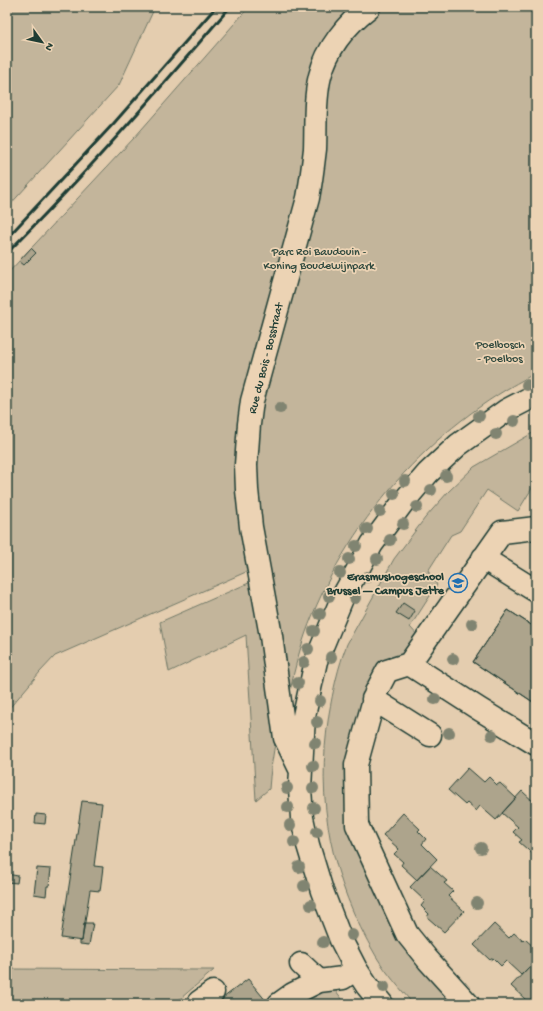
<svg xmlns="http://www.w3.org/2000/svg" width="543" height="1011" font-family="'Gochi Hand',sans-serif">
<rect width="100%" height="100%" fill="#e4cdaf"/>
<filter id="ink" filterUnits="userSpaceOnUse"><feTurbulence type="fractalNoise" baseFrequency=".025" numOctaves="2"/><feDisplacementMap in="SourceGraphic" scale="8" xChannelSelector="R" yChannelSelector="G"/><feConvolveMatrix kernelMatrix="1 2 1 2 8 2 1 2 1" color-interpolation-filters="sRGB"/></filter>
<g filter="url(#ink)">
<!-- green -->
<path fill="#c3b59b" stroke="#717968" d="M 7,7 L 155,7 L 119,85 L 7,208 Z
M 249,7 L 536,7 L 536,373 C 431,426 344,524 305,635 C 299,652 294,670 291,687 C 288,697 288,708 286,717 C 284,721 280,723 278,726 C 276,729 276,734 276,738 C 273,755 270,772 269,789 L 256,800 L 246,635 L 169,672 L 160,622 L 251,582 L 255,568 L 55,656 L 40,672 L 7,711 L 7,274 L 134,138 Z
M 536,431 L 536,478 L 534,485 L 518,511 L 487,490 L 460,531 L 451,535 L 428,571 L 437,585 L 410,627 L 420,638 L 399,662 L 383,662 L 350,827 L 459,1004 L 413,1004 C 400,988 386,973 376,956 C 331,880 315,802 329,714 C 333,691 338,667 347,644 L 394,559 L 425,518 L 448,492 L 474,467 Z
M 7,969 L 208,970 L 214,970 L 174,1004 L 7,1004 Z
M 332,986 L 346,1004 L 304,1004 L 300,996 Z"/>
<!-- building -->
<path fill="#ada48c" stroke="#1f3d34" d="M 31,248 L 36,253 L 24,265 L 19,261 Z
M 403,603 L 415,611 L 409,621 L 396,613 Z
M 508,610 L 536,628 L 536,704 L 473,662 Z
M 508,610 L 536,628 L 536,704 L 473,662 Z
M 468,768 L 484,782 L 489,777 L 497,785 L 500,783 L 516,798 L 496,820 L 480,806 L 476,811 L 467,803 L 465,805 L 448,790 Z
M 522,791 L 536,804 L 536,857 L 519,842 L 522,840 L 513,832 L 518,827 L 502,813 Z
M 82,801 L 102,803 L 94,866 L 103,867 L 100,891 L 90,890 L 82,941 L 61,938 Z
M 403,813 L 420,829 L 418,831 L 426,839 L 422,844 L 437,859 L 417,880 L 401,865 L 403,862 L 394,854 L 399,849 L 383,835 Z
M 36,814 L 46,815 L 45,824 L 35,823 Z
M 430,866 L 447,881 L 444,883 L 453,891 L 448,896 L 464,911 L 444,932 L 427,917 L 429,914 L 421,906 L 425,901 L 410,887 Z
M 37,868 L 51,869 L 49,886 L 47,886 L 46,896 L 34,894 Z
M 7,874 L 18,876 L 17,883 L 7,882 Z
M 84,923 L 93,923 L 89,945 L 80,944 L 80,941 L 82,941 Z
M 494,924 L 509,938 L 514,933 L 523,941 L 525,939 L 536,949 L 536,960 L 521,975 L 506,961 L 501,966 L 493,958 L 490,960 L 474,945 Z
M 531,965 L 536,969 L 536,1004 L 523,1004 L 526,1000 L 511,986 Z
M 248,979 L 267,1002 L 265,1004 L 215,1004 Z"/>
<g fill="none" stroke-linecap="round" stroke-linejoin="round">
<defs>
<path id="minor" d="M 536,528 L 502,532 L 409,664 L 479,709 L 536,744
M 483,558 L 536,591
M 409,664 L 387,671 L 376,692 L 356,765 L 357,825 L 407,934 L 428,960 L 468,1004
M 373,699 L 430,735
M 301,771 L 285,738 L 271,636 L 251,527 L 247,490 L 246,465 L 249,424 L 252,401 L 308,198 C 311,182 313,166 315,149 C 316,125 314,100 320,76 C 327,48 347,24 369,7
M 301,964 L 319,981 L 343,978 L 356,969
M 201,1004 L 199,1002 L 213,992
M 279,1004 L 293,994 L 319,981
M 382,1004 L 367,986 L 356,969 L 341,940 L 322,891 L 308,845 L 302,818 L 300,788 L 304,716 L 316,661 L 343,596 L 372,544 L 404,501 L 428,473 L 458,445 L 507,410 L 536,395"/>
</defs>
<!-- minor casing -->
<use href="#minor" stroke="#1f3d34" stroke-width="25"/>
<!-- minor -->
<use href="#minor" stroke="#ecd3b4" stroke-width="22"/>
<!-- rail -->
<path stroke="#1f3d34" stroke-width="3" d="M 7,238 L 114,123 L 216,7
M 7,253 C 85,175 158,91 230,7"/>
</g>
<!-- trees -->
<g fill="#808471">
<circle cx="527" cy="385" r="6"/>
<circle cx="280" cy="408" r="6"/>
<circle cx="479" cy="416" r="6"/>
<circle cx="514" cy="421" r="6"/>
<circle cx="496" cy="434" r="6"/>
<circle cx="446" cy="476" r="6"/>
<circle cx="405" cy="481" r="6"/>
<circle cx="431" cy="490" r="6"/>
<circle cx="394" cy="494" r="6"/>
<circle cx="417" cy="507" r="6"/>
<circle cx="380" cy="511" r="6"/>
<circle cx="403" cy="524" r="6"/>
<circle cx="367" cy="529" r="6"/>
<circle cx="390" cy="540" r="6"/>
<circle cx="356" cy="546" r="6"/>
<circle cx="349" cy="559" r="6"/>
<circle cx="377" cy="559" r="6"/>
<circle cx="340" cy="573" r="6"/>
<circle cx="367" cy="577" r="6"/>
<circle cx="329" cy="596" r="6"/>
<circle cx="355" cy="598" r="6"/>
<circle cx="320" cy="614" r="6"/>
<circle cx="472" cy="624" r="6"/>
<circle cx="314" cy="631" r="6"/>
<circle cx="308" cy="649" r="6"/>
<circle cx="331" cy="657" r="6"/>
<circle cx="453" cy="659" r="6"/>
<circle cx="304" cy="662" r="6"/>
<circle cx="298" cy="683" r="6"/>
<circle cx="435" cy="699" r="6"/>
<circle cx="320" cy="701" r="6"/>
<circle cx="317" cy="722" r="6"/>
<circle cx="449" cy="733" r="6"/>
<circle cx="492" cy="735" r="6"/>
<circle cx="315" cy="743" r="6"/>
<circle cx="313" cy="766" r="6"/>
<circle cx="287" cy="788" r="6"/>
<circle cx="313" cy="788" r="6"/>
<circle cx="288" cy="807" r="6"/>
<circle cx="314" cy="808" r="6"/>
<circle cx="290" cy="825" r="6"/>
<circle cx="317" cy="832" r="6"/>
<circle cx="294" cy="842" r="6"/>
<circle cx="481" cy="848" r="6"/>
<circle cx="299" cy="867" r="6"/>
<circle cx="304" cy="886" r="6"/>
<circle cx="477" cy="903" r="6"/>
<circle cx="311" cy="905" r="6"/>
<circle cx="352" cy="935" r="6"/>
<circle cx="323" cy="942" r="6"/>
<circle cx="384" cy="987" r="6"/>
</g>
</g>
<!-- icons -->
<defs>
<symbol id="university-ring" viewBox="-11 -11 22 22"><circle r="9.5" fill="#ecd3b4" stroke="#1f6fb2" stroke-width="1.5"/><path d="M0-5L7-2L0 1L-7-2ZM-4 1L0 2.5L4 1V4Q0 6-4 4Z" fill="#1f6fb2"/></symbol>
</defs>
<g fill-rule="evenodd">
<use href="#university-ring" x="447" y="572" width="22" height="22"/>
</g>
<g text-anchor="middle" stroke-width="3.5" stroke-linejoin="round" paint-order="stroke">
<!-- park labels -->
<g font-size="12" fill="#2f493e" stroke="#ecd3b4">
<text x="319" y="255">Parc Roi Baudouin -<tspan x="319" dy="14">Koning Boudewijnpark</tspan></text>
<text x="500" y="348">Poelbosch<tspan x="500" dy="14">- Poelbos</tspan></text>
</g>
<!-- street labels -->
<g font-size="12" fill="#1f3d34" stroke="#ecd3b4">
<text transform="translate(265 358) rotate(-76)" y="4">Rue du Bois - Bosstraat</text>
</g>
<!-- poi labels -->
<g font-size="12" font-weight="bold" fill="#1f3d34" stroke="#ecd3b4" text-anchor="end">
<text x="444" y="580">Erasmushogeschool<tspan x="444" dy="14">Brussel — Campus Jette</tspan></text>
</g>
</g>
<!-- margin -->
<rect width="543" height="1011" fill="none" stroke="#ecd3b4" stroke-width="24"/>
<rect x="12" y="12" width="519" height="987" fill="none" stroke="#1f3d34" stroke-width="1.5" filter="url(#ink)"/>
<!-- north arrow -->
<g transform="translate(42 42) rotate(123)" stroke="#ecd3b4" stroke-width="3" paint-order="stroke">
<path d="M0-3L7 15L0 10L-7 15Z" fill="#1f3d34"/>
<text y="-6" font-size="11" font-weight="bold" text-anchor="middle" fill="#1f3d34">N</text>
</g>
</svg>
